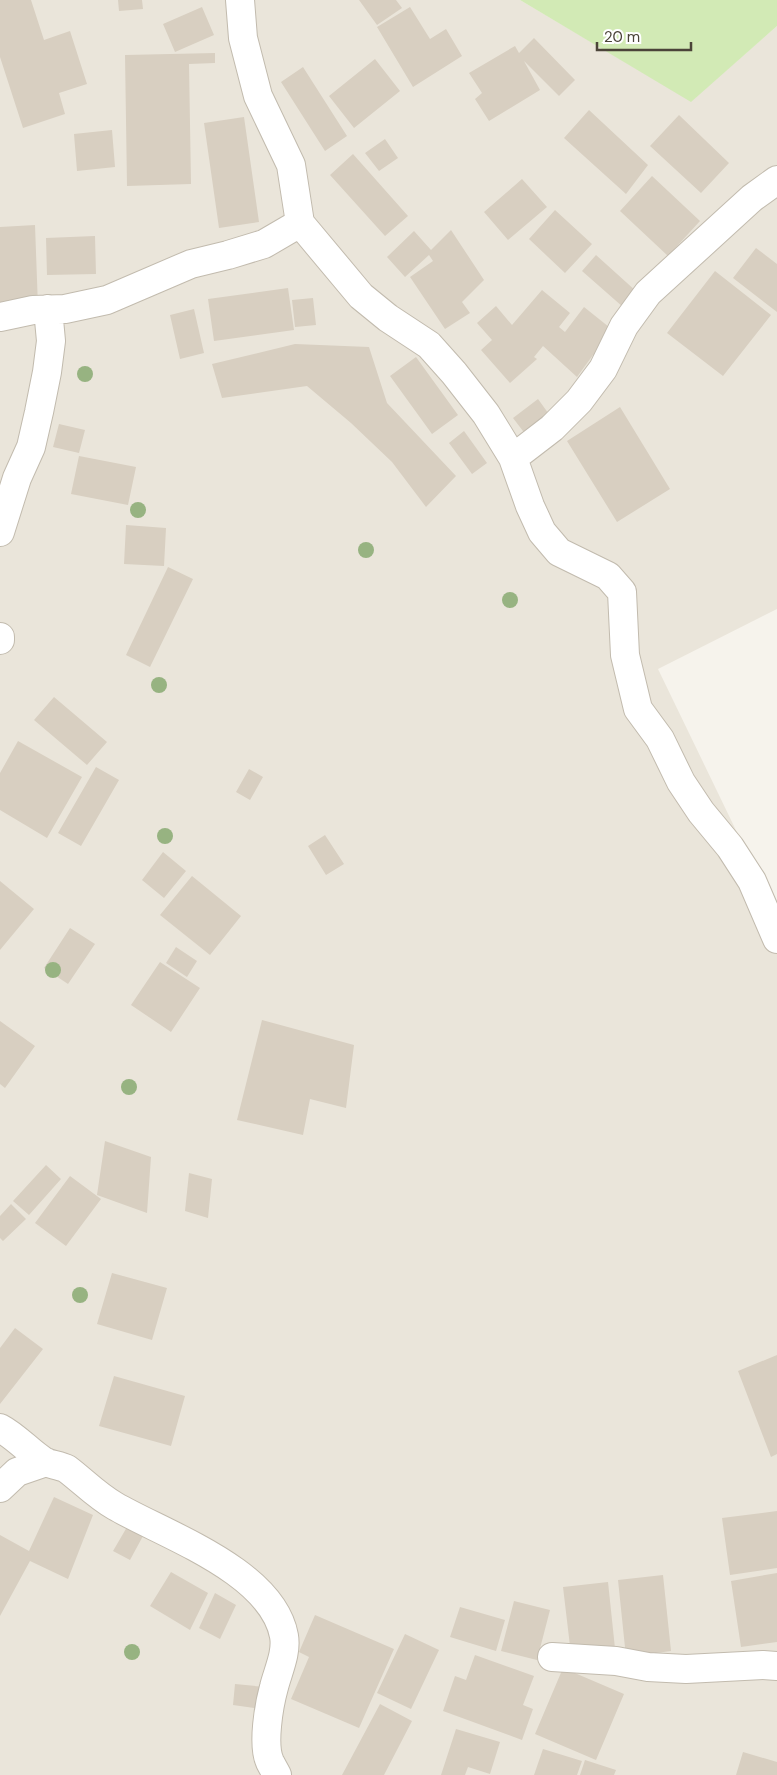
<svg xmlns="http://www.w3.org/2000/svg" width="777" height="1775" font-family="'DM Sans',sans-serif">
<rect width="100%" height="100%" fill="#f6f3ec"/>
<!-- residential -->
<path fill="#eae5da" d="M 0,0 L 520,0 L 691,101 L 777,26 L 777,609 L 658,669 L 777,915 L 777,1775 L 0,1775 Z"/>
<!-- green -->
<path fill="#d2eab5" d="M 520,0 L 777,0 L 777,26 L 691,102 Z"/>
<!-- building -->
<path fill="#d8cfc1" d="M 0,0 L 31,0 L 44,40 L 70,31 L 87,84 L 59,93 L 65,114 L 23,128 L 0,57 Z
M 118,0 L 142,0 L 143,9 L 119,11 Z
M 359,0 L 396,0 L 402,8 L 377,25 Z
M 202,7 L 214,35 L 175,52 L 163,24 Z
M 410,7 L 430,39 L 446,29 L 462,56 L 413,87 L 377,27 Z
M 534,38 L 575,80 L 559,96 L 524,61 L 540,90 L 489,121 L 475,99 L 482,93 L 469,73 L 515,46 L 519,53 Z
M 215,53 L 215,63 L 189,64 L 191,184 L 127,186 L 125,55 Z
M 375,59 L 400,91 L 354,128 L 329,96 Z
M 303,67 L 347,136 L 325,151 L 281,82 Z
M 589,110 L 648,165 L 626,194 L 564,138 Z
M 679,115 L 729,163 L 701,193 L 650,146 Z
M 244,117 L 259,222 L 219,228 L 204,123 Z
M 112,130 L 115,167 L 77,171 L 74,134 Z
M 385,139 L 398,158 L 379,171 L 365,153 Z
M 353,154 L 408,216 L 385,236 L 330,175 Z
M 652,176 L 700,221 L 668,256 L 620,211 Z
M 522,179 L 547,207 L 508,240 L 484,212 Z
M 555,210 L 592,244 L 565,273 L 529,239 Z
M 35,225 L 38,307 L 0,308 L 0,227 Z
M 451,230 L 484,280 L 462,302 L 470,313 L 445,329 L 410,277 L 433,261 L 429,255 L 405,277 L 387,257 L 414,231 L 431,250 Z
M 95,236 L 96,274 L 47,275 L 46,238 Z
M 756,248 L 777,264 L 777,312 L 733,278 Z
M 596,255 L 637,292 L 623,307 L 582,271 Z
M 715,271 L 771,315 L 723,376 L 667,333 Z
M 288,288 L 294,330 L 214,341 L 208,299 Z
M 542,290 L 570,313 L 559,327 L 565,332 L 584,307 L 614,331 L 595,356 L 593,355 L 577,377 L 543,346 L 534,357 L 537,359 L 510,383 L 481,350 L 492,340 L 477,323 L 496,306 L 512,325 Z
M 313,298 L 316,325 L 295,327 L 292,300 Z
M 194,309 L 204,353 L 180,359 L 170,315 Z
M 295,344 L 369,347 L 387,403 L 456,476 L 426,507 L 392,462 L 351,423 L 307,386 L 222,398 L 212,364 Z
M 416,357 L 458,415 L 432,434 L 390,376 Z
M 538,399 L 551,417 L 526,435 L 513,418 Z
M 620,407 L 670,489 L 617,522 L 567,441 Z
M 59,424 L 85,430 L 79,453 L 53,447 Z
M 464,431 L 487,463 L 472,474 L 449,443 Z
M 79,456 L 136,467 L 128,505 L 71,494 Z
M 126,525 L 166,528 L 164,566 L 124,564 Z
M 168,567 L 193,579 L 150,667 L 126,655 Z
M 54,697 L 107,742 L 87,765 L 34,720 Z
M 18,741 L 82,777 L 47,838 L 0,810 L 0,773 Z
M 96,767 L 119,780 L 81,846 L 58,833 Z
M 249,769 L 263,777 L 250,800 L 236,792 Z
M 325,835 L 344,864 L 326,875 L 308,846 Z
M 163,852 L 186,871 L 164,898 L 142,880 Z
M 192,876 L 241,916 L 210,955 L 160,915 Z
M 0,881 L 34,909 L 0,950 Z
M 70,928 L 95,944 L 68,984 L 44,968 Z
M 176,947 L 197,961 L 187,977 L 166,963 Z
M 160,962 L 200,988 L 171,1032 L 131,1005 Z
M 262,1020 L 354,1045 L 346,1108 L 310,1099 L 303,1135 L 237,1120 Z
M 0,1021 L 35,1046 L 5,1088 L 0,1084 Z
M 105,1141 L 151,1157 L 147,1213 L 97,1195 Z
M 46,1165 L 61,1179 L 29,1215 L 13,1201 Z
M 189,1173 L 212,1179 L 208,1218 L 185,1211 Z
M 70,1176 L 101,1199 L 66,1246 L 35,1223 Z
M 11,1204 L 26,1219 L 3,1241 L 0,1238 L 0,1216 Z
M 112,1273 L 167,1288 L 152,1340 L 97,1324 Z
M 15,1328 L 43,1349 L 0,1404 L 0,1348 Z
M 777,1355 L 777,1454 L 771,1457 L 738,1371 Z
M 114,1376 L 185,1396 L 171,1446 L 99,1426 Z
M 54,1497 L 93,1515 L 68,1579 L 30,1561 L 0,1616 L 0,1535 L 29,1551 Z
M 777,1511 L 777,1568 L 730,1575 L 722,1518 Z
M 127,1527 L 143,1536 L 130,1560 L 113,1551 Z
M 171,1572 L 208,1593 L 190,1630 L 150,1606 Z
M 777,1573 L 777,1642 L 741,1647 L 731,1581 Z
M 663,1575 L 671,1651 L 626,1657 L 618,1580 Z
M 608,1582 L 616,1658 L 572,1663 L 563,1587 Z
M 215,1593 L 236,1605 L 220,1639 L 199,1628 Z
M 514,1601 L 550,1610 L 537,1660 L 501,1651 Z
M 460,1607 L 505,1620 L 496,1651 L 450,1637 Z
M 315,1615 L 394,1649 L 359,1728 L 291,1699 L 309,1657 L 299,1652 Z
M 405,1634 L 439,1650 L 411,1709 L 377,1693 Z
M 475,1655 L 534,1676 L 523,1705 L 533,1709 L 522,1740 L 443,1711 L 455,1676 L 466,1680 Z
M 563,1668 L 624,1694 L 596,1760 L 535,1734 Z
M 235,1684 L 265,1687 L 262,1709 L 233,1705 Z
M 380,1704 L 412,1721 L 384,1775 L 342,1775 Z
M 456,1729 L 500,1742 L 490,1774 L 468,1767 L 465,1775 L 441,1775 Z
M 543,1749 L 582,1761 L 577,1775 L 534,1775 Z
M 743,1752 L 777,1762 L 777,1775 L 736,1775 Z
M 585,1760 L 616,1770 L 614,1775 L 580,1775 Z"/>
<g fill="none" stroke-linecap="round" stroke-linejoin="round">
<defs>
<path id="minor" d="M 240,0 L 243,38 L 258,96 L 291,165 L 300,223 L 361,296 L 388,318 L 429,345 L 454,373 L 486,414 L 513,458 L 530,506 L 542,532 L 559,552 L 608,576 L 622,592 L 625,655 L 638,709 L 660,739 L 681,782 L 701,812 L 730,847 L 752,881 L 777,939
M 0,317 L 33,310 L 65,309 L 107,300 L 191,264 L 228,255 L 264,244 L 300,223
M 513,458 L 552,428 L 579,401 L 603,369 L 624,326 L 648,293 L 752,198 L 777,180
M 0,532 L 17,478 L 31,447 L 39,412 L 47,372 L 51,341 L 48,309
M 0,637 L 0,640
M 0,1428 C 17,1437 29,1452 45,1462 C 52,1465 60,1465 67,1469 C 83,1481 97,1496 115,1506 C 165,1535 272,1571 284,1636 C 287,1653 278,1671 274,1687 C 269,1705 262,1745 270,1762 C 272,1766 275,1771 277,1775
M 0,1488 L 17,1472 L 46,1462
M 552,1657 L 616,1661 L 648,1667 L 686,1669 L 763,1665 L 777,1666"/>
</defs>
<!-- minor casing -->
<use href="#minor" stroke="#c2bbae" stroke-width="30"/>
<!-- minor -->
<use href="#minor" stroke="#fff" stroke-width="28"/>
</g>
<!-- trees -->
<g fill="#97b381">
<circle cx="85" cy="374" r="8"/>
<circle cx="138" cy="510" r="8"/>
<circle cx="366" cy="550" r="8"/>
<circle cx="510" cy="600" r="8"/>
<circle cx="159" cy="685" r="8"/>
<circle cx="165" cy="836" r="8"/>
<circle cx="53" cy="970" r="8"/>
<circle cx="129" cy="1087" r="8"/>
<circle cx="80" cy="1295" r="8"/>
<circle cx="132" cy="1652" r="8"/>
</g>
<!-- scale -->
<path d="M597 42v8h94v-8" fill="none" stroke="#4b4439" stroke-width="2.5"/>
<text x="604" y="42" font-size="15" fill="#4b4439" stroke="#ffffff" stroke-width="4" paint-order="stroke">20 m</text>
</svg>
